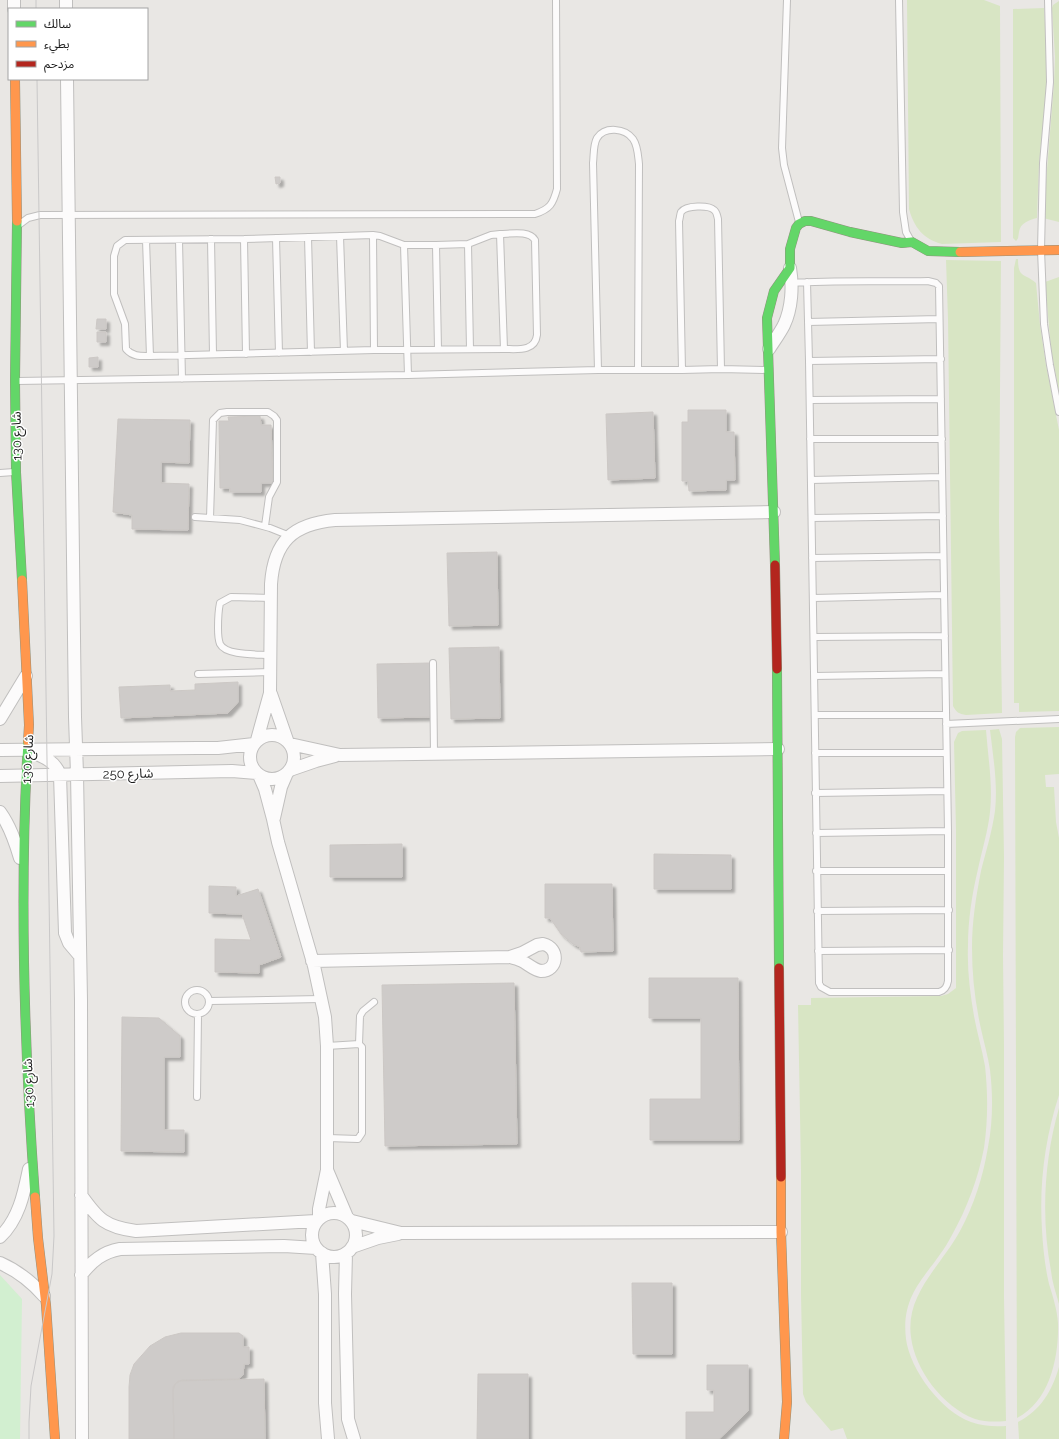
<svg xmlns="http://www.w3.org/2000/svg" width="1059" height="1439" font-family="Raleway,'Noto Sans Arabic',sans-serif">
<defs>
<filter id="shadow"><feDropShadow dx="3.5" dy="3.5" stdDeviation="1" flood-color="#0004"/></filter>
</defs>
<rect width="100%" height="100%" fill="#e9e7e4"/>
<!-- grass -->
<path fill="#d8e5c4" d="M 907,0 L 984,0 L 1000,6 L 1001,242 L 942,244 C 923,239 914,227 909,209 Z
M 1059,1 L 1059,222 L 1043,218 L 1054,84 L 1055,57 L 1052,8 L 1053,5 Z
M 1044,8 L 1047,56 L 1046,92 L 1039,164 L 1037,218 C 1029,220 1020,223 1019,232 C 1018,237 1019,238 1016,241 L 1013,238 L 1013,9 Z
M 1016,259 L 1018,259 C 1018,279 1025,273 1036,283 L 1040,325 L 1046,365 L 1059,430 L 1059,711 L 1019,712 L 1019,703 L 1014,703 L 1014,268 Z
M 946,260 L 1001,261 L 999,522 L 1002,713 L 966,715 C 959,714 956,712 953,706 L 948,319 Z
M 1059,277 L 1059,392 L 1051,349 L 1045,282 Z
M 1059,727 L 1059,774 L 1045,775 L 1046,787 L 1054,787 L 1056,822 L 1059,838 L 1059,1095 C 1045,1138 1039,1184 1042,1230 C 1043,1248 1045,1267 1049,1284 C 1053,1297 1057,1309 1058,1323 C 1059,1357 1050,1401 1017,1418 L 1015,737 L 1016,732 L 1020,728 Z
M 999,729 L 1002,739 L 1004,857 L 1003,955 L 1004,1045 L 1004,1297 L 1006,1421 C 995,1422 985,1422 975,1419 C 943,1407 915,1370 911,1337 C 905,1294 941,1266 960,1231 C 974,1205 983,1177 988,1147 C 993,1122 993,1095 990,1070 C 988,1056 984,1043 981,1029 C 975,1002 972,975 972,948 C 972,922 976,896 981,871 C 986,851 992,832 995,811 C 998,784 993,756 990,730 Z
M 986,730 C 988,757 993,785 990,812 C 988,831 982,850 978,869 C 972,894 968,920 968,946 C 967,969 970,993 974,1016 C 977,1033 982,1049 985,1066 C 988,1093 988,1121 984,1148 C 978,1179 967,1208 952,1235 C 932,1274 900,1289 906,1339 C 910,1370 942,1412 971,1422 C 982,1426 995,1427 1006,1426 L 1006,1439 L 847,1439 L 843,1428 L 831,1431 L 806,1402 L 803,1394 L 801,1295 L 801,1170 L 798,1005 L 811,1005 L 811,998 L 941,996 L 948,994 L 956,988 L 956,830 L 954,742 L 958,733 L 962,731 Z
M 1059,1108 L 1059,1304 C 1056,1293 1052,1282 1051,1271 C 1041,1218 1044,1160 1059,1108 Z
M 1059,1367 L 1059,1439 L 1019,1439 L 1018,1422 C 1041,1410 1052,1391 1059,1367 Z"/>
<!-- park -->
<path fill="#d2efd0" d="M 0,1275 L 22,1299 L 20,1439 L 0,1439 Z"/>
<!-- building -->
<path fill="#cecbc9" stroke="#ccc8c5" filter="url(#shadow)" d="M 275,177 L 280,177 L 280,183 L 276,184 Z
M 97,319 L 106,319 L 106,329 L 96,329 Z
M 97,332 L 106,332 L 106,342 L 97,342 Z
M 98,357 L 98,367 L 89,367 L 89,358 Z
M 688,410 L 726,410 L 726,432 L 734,432 L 735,480 L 726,480 L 726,490 L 689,491 L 688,481 L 682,481 L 682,422 L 688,422 Z
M 653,412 L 655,478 L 608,480 L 606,414 Z
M 260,416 L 261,425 L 271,425 L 273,483 L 261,483 L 261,492 L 230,492 L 230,488 L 220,488 L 219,421 L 229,421 L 228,417 Z
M 118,419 L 190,420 L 189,463 L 161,462 L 161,483 L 189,484 L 188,530 L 132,529 L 132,515 L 113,512 Z
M 497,552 L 498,625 L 449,626 L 447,553 Z
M 499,647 L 500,718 L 451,719 L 449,648 Z
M 430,663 L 431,717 L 378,718 L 377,664 Z
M 238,682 L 238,702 L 228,713 L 121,718 L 119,687 L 170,685 L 170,691 L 195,690 L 195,684 Z
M 402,844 L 402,877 L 330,877 L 330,845 Z
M 654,854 L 731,855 L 731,889 L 654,889 Z
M 545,884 L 612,884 L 613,951 L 581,952 L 580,947 L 573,944 L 561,934 L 550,918 L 545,918 Z
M 209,886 L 236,887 L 236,896 L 258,889 L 281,957 L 259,965 L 259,973 L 215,972 L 215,939 L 251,940 L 242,914 L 209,913 Z
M 649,978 L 738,978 L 739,1140 L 650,1140 L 650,1099 L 701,1099 L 701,1018 L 649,1018 Z
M 514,983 L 517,1144 L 385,1146 L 382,985 Z
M 122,1017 L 159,1018 L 180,1036 L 180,1057 L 164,1057 L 164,1130 L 184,1130 L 184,1152 L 121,1151 Z
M 632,1283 L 672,1283 L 672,1354 L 633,1354 Z
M 181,1333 L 239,1333 L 243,1336 L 243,1347 L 249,1347 L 249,1364 L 244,1364 L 243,1375 L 238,1379 L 182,1380 L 175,1384 L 173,1391 L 174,1439 L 129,1439 L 129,1387 L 130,1375 L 134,1364 L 150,1346 L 165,1337 Z
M 707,1365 L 748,1365 L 748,1411 L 719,1439 L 686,1439 L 686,1412 L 714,1412 L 714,1390 L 707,1390 Z
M 478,1374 L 528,1374 L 528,1439 L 477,1439 Z
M 264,1379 L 265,1439 L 174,1439 L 173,1387 L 175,1384 L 178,1381 Z"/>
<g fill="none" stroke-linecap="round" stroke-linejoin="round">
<defs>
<path id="lane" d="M 787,0 L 782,148 L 784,165 L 799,222
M 899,0 L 903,212 L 906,232 L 911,241
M 1048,0 L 1050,82 L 1043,163 L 1041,250 L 1044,324 L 1050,365 L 1059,412
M 20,224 L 28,218 L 40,215 L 535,214 C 550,209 553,204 557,189 L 556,0
M 500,234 C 510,234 529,230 535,240 L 537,335 C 535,352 517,349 504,349 L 374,350 L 150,356 C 141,356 133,357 126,349 L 125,324 L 114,294 L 114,256 L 117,246 L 125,240 L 244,239 L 373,235 L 380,236 L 404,245 L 436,245 L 468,244 L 491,235 Z
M 500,234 L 504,349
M 373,235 L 374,350
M 340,236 L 344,351
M 308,237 L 311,352
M 276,238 L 279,353
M 211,239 L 213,354
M 244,239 L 246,354
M 146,240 L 150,356
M 179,240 L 182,379
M 468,244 L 470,349
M 404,245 L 408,375
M 436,245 L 438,349
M 792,283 C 837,280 883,282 928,281 L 936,283 L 939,286 L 948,831 L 948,981 C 947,987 945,990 939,992 L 830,992 L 821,987 L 819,983 L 809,361 L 807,282
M 808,322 L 939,319
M 809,361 L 941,359
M 598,370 L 593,163 C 594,155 593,145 597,138 C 605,126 625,128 633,139 C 638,146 638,156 639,164 L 638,370
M 682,370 L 679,221 C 680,218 680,214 681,212 C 686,205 709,205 714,210 C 717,212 717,216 718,219 L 721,369
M 17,381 L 408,375 L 598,370 L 682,370 L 721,369 L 768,370
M 810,400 L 941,399
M 810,439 L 942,439
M 0,473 L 14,472
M 811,480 L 942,477
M 195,517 L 240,520 L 270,528 L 290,536
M 210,518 L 213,420 L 220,413 L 227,412 L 268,412 L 274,416 L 277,420 L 277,482 L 269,497 L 265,526
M 812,518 L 943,516
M 812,558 L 943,556
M 813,598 L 943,595
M 814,637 L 945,636
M 270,655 C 258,654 226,656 220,644 C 218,639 218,633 218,628 C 218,620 218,612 220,603 L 231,597 L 271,598
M 433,663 L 434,754
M 198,674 L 270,672
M 814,676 L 945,674
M 815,715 L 945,715
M 946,724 L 1059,719
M 815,753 L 946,753
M 815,793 L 947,791
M 816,833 L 948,831
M 816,871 L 948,871
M 817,911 L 949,910
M 818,951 L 949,950
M185 1002a12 12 0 1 1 24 0a12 12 0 1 1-24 0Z
M 210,1001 L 321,999
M 359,1044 L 360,1016 L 363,1011 L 374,1002
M 327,1046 L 359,1044 L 362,1047 L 362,1133 L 358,1139 L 328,1138
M 197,1097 L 198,1015"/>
<path id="street" d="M 14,0 L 14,9
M 66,0 L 66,9
M 67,79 L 75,717 L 77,774 L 81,1000 L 82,1439
M 769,349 C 774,341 780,333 784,325 C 792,308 793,286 790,268
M 271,694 L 287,740
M 0,719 L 26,676
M250 757a22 22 0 1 1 44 0a22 22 0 1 1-44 0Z
M 257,740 L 270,693 L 271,584 C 274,541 293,524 335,520 L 774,512
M 290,744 L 340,755 L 778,749
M 0,750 L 197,748 L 218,748 L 254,744
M 32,752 C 44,757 55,761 60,775 L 65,933 L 69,943 L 80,956
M 290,770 L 316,761 L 335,756
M 259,775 L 265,789 L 273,819 L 278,842 L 314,966 L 325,1017 L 327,1046 L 327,1170 L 319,1209 L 319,1217
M 0,776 L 232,771 L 257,773
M 0,812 C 10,826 15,841 20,858
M 274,818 L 281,787 L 287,773
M 543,944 C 560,948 558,971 541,971 C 534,970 528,964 522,961 C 518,959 514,958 510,957 L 522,953 L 537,945 Z
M 312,961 L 510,957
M 327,1170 L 347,1217
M 81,1195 C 98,1219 105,1227 136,1231 L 316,1221
M312 1235a22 22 0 1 1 44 0a22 22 0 1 1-44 0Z
M 352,1221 L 401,1233 L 781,1232
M 0,1237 C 19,1219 24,1193 29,1169
M 352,1247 L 378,1238 L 398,1234
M 322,1253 L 325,1294 L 325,1403 L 328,1439
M 346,1253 L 345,1294 L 348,1419 L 354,1439
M 0,1263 C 18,1271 31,1281 44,1296
M 81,1275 C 92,1261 103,1252 120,1249 L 284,1246 L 316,1248"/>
<path id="fast" d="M 17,221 L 15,381 L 16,472 L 22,580
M 775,565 L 767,318 L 774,291 L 790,268 L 790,249 L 796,228 L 799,224 L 805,221 L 811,221 L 850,232 L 902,243 L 912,242 L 928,251 L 960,252
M 777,669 L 779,968
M 28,742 C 19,894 24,1046 35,1197"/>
<path id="slow" d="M 15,79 L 17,221
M 960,252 L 1059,250
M 22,580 L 29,725 L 28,742
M 781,1177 L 781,1232 L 787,1402 L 784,1439
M 35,1197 L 38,1238 L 46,1305 L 55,1439"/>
<path id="jam" d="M 775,565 L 777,669
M 779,968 L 781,1177"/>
</defs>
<!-- lane casing -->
<use href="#lane" stroke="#c0bfbe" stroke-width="8"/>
<!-- street casing -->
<use href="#street" stroke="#c0bfbe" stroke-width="14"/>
<!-- fast casing -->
<use href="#fast" stroke="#91917e" stroke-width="10"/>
<!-- slow casing -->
<use href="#slow" stroke="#91917e" stroke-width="10"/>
<!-- jam casing -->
<use href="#jam" stroke="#91917e" stroke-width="10"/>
<!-- lane -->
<use href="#lane" stroke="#fcfbfb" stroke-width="6"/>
<!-- street -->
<use href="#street" stroke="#fcfbfb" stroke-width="12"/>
<!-- fast -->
<use href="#fast" stroke="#63d668" stroke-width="9"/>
<!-- slow -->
<use href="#slow" stroke="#ff974d" stroke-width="9"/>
<!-- jam -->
<use href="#jam" stroke="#b3261e" stroke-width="9"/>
<!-- tram -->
<path stroke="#c9c8c8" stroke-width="1" d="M 36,0 L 36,9
M 29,1439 L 29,1422 L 31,1386 L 52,1274 L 54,1236 L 37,79"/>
</g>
<g text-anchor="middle" stroke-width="3" stroke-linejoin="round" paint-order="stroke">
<!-- street labels -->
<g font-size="13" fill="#1b1b1b" stroke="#fff">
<text transform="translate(16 436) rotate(-91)" y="5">شارع 130</text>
<text transform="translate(27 759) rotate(-87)" y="5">شارع 130</text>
<text transform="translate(128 773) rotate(-1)" y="5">شارع 250</text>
<text transform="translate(28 1083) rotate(-93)" y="5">شارع 130</text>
</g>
</g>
<!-- legend -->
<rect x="8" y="8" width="140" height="72" fill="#ffffff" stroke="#a4a4a4"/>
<rect x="16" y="21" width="20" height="6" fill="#63d668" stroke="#a4a4a4"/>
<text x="44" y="28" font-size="12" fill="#1b1b1b">سالك</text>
<rect x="16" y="41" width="20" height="6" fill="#ff974d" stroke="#a4a4a4"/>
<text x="44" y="48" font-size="12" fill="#1b1b1b">بطيء</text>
<rect x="16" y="61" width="20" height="6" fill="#b3261e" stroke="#a4a4a4"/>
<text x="44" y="68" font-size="12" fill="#1b1b1b">مزدحم</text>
</svg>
